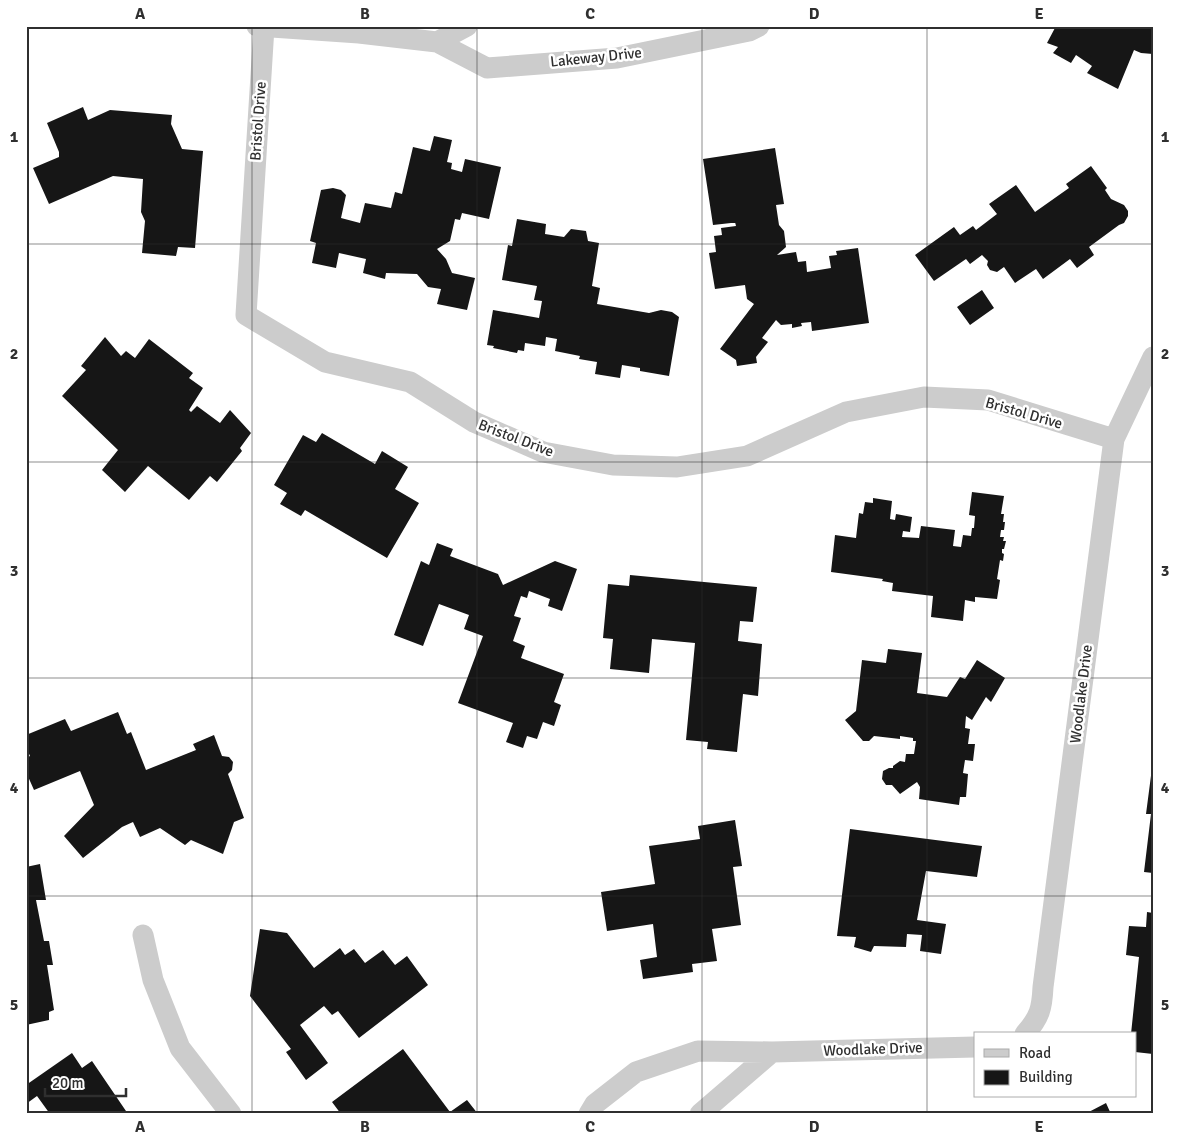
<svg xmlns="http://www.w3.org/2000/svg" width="1179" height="1140" font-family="Signika,sans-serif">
<rect width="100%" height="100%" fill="#fff"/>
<!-- building -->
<path fill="#161616" d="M 1056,26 L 1153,26 L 1153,54 L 1141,53 L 1134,50 L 1118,89 L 1087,73 L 1092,66 L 1076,55 L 1071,63 L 1053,53 L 1058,47 L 1047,43 Z
M 83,107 L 88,120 L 110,110 L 172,115 L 171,124 L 182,149 L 203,151 L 195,248 L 178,247 L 176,256 L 142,253 L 145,221 L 141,212 L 143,179 L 113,176 L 49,204 L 33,168 L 59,157 L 59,152 L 47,123 Z
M 434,136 L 452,140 L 447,162 L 452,163 L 451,169 L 462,172 L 465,159 L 501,167 L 489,219 L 462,213 L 460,220 L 455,219 L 450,241 L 437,249 L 446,259 L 452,273 L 475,278 L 467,310 L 437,304 L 441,289 L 428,287 L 417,274 L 386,273 L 385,279 L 363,273 L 366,259 L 339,253 L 336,268 L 312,263 L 316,243 L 310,241 L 321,190 L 333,188 L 341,190 L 346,195 L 341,218 L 360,223 L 365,203 L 391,208 L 395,192 L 402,194 L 413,147 L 430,151 Z
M 775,148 L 784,204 L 776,205 L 779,225 L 784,231 L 786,247 L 777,255 L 796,252 L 798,262 L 806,261 L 807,272 L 831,268 L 829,256 L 837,255 L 836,251 L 858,248 L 869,323 L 812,331 L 811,322 L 801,323 L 802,326 L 792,328 L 792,324 L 781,325 L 776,320 L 762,338 L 768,342 L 756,357 L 757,363 L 737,366 L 736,360 L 720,349 L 754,304 L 747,299 L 745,285 L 715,289 L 709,253 L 716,252 L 714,236 L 722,235 L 721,228 L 736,226 L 735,222 L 740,222 L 713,225 L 703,159 Z
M 1091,166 L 1107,188 L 1105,190 L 1111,199 L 1124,205 L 1128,211 L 1128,216 L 1124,223 L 1119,225 L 1089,247 L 1094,255 L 1077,268 L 1070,259 L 1043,279 L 1036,269 L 1015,283 L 1004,267 L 997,272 L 990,270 L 987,265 L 988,261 L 982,255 L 970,264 L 966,259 L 934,281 L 915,255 L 954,227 L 960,235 L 973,226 L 976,230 L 997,214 L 989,204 L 1016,185 L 1035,212 L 1069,188 L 1066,184 Z
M 517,219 L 546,224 L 545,234 L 564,237 L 571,229 L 586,231 L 588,241 L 599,243 L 592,286 L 600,288 L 597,304 L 649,313 L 661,310 L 672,312 L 679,317 L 669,376 L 640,371 L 640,368 L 622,365 L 620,378 L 595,374 L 597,362 L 579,359 L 580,356 L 555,351 L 557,339 L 546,337 L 545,346 L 525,343 L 524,351 L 518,350 L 517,353 L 493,348 L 494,346 L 487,345 L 493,310 L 539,318 L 542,301 L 534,300 L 537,286 L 502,280 L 508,245 L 512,246 Z
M 982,290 L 994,308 L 970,325 L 957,307 Z
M 105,337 L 121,356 L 126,351 L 135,358 L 149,339 L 193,373 L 189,378 L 203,388 L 189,410 L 191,412 L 197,406 L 220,423 L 230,410 L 251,433 L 240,448 L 242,451 L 217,482 L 210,476 L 189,500 L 148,466 L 125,492 L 102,470 L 118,450 L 62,396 L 86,370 L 81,366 Z
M 322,433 L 375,464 L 382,451 L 408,467 L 395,489 L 419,503 L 387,558 L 305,510 L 301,516 L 280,504 L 287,493 L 274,485 L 303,435 L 316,442 Z
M 972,492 L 1004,496 L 1001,514 L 1004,514 L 1003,522 L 1005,522 L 1004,530 L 1001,530 L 1000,537 L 1004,537 L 1003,541 L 1006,541 L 1004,549 L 1002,549 L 1002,553 L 1004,554 L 1003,561 L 1000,560 L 997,579 L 1000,580 L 997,599 L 975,597 L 975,602 L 965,600 L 963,621 L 931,617 L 933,596 L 892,591 L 893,583 L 882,581 L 883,579 L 831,572 L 835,535 L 856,538 L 859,513 L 863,514 L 865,502 L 873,503 L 873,498 L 892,501 L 890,519 L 895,520 L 896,514 L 912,517 L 910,532 L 903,531 L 902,537 L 919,538 L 921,526 L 955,530 L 953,546 L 961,547 L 963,535 L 971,536 L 972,528 L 974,528 L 975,516 L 969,515 Z
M 437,543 L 453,549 L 450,556 L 498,574 L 503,585 L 555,561 L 577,569 L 562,611 L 548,606 L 550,599 L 529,591 L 527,598 L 521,596 L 514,616 L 521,618 L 513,641 L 525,646 L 521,658 L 564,674 L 554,702 L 561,705 L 554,726 L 543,722 L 537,739 L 527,736 L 523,748 L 506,742 L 513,723 L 458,703 L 483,636 L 464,629 L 469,615 L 439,604 L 423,646 L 394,635 L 421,561 L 429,565 Z
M 630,575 L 757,587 L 753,622 L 740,621 L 738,641 L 762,644 L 758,696 L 743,694 L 737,752 L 707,749 L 708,742 L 686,740 L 695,643 L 652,639 L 649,673 L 610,669 L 613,639 L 603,638 L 608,584 L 629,586 Z
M 888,649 L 922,653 L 917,693 L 947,697 L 960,677 L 965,679 L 977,660 L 1005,678 L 991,702 L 986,697 L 972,720 L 966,716 L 965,728 L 970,729 L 968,744 L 975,744 L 973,761 L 965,760 L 963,773 L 968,774 L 966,797 L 960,797 L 959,805 L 919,799 L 920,787 L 917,782 L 900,794 L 892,785 L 886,785 L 882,779 L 883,771 L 889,768 L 893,768 L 893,766 L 900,761 L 905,762 L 906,754 L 914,754 L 916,741 L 913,741 L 913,738 L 900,736 L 900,739 L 874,736 L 869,741 L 863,741 L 845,720 L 856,711 L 862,660 L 886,663 Z
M 118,712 L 127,734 L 131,732 L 146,770 L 196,750 L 193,744 L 214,735 L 222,756 L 229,757 L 233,762 L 232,770 L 228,774 L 244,818 L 234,822 L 223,854 L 191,840 L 185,845 L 160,828 L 140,837 L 133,822 L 122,827 L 83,858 L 64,836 L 94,805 L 80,771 L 34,790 L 26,772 L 26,758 L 30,756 L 26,747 L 26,735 L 65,719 L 71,731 Z
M 1152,768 L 1153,768 L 1153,873 L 1144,872 L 1151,814 L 1146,814 Z
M 735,820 L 742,866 L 733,867 L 741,925 L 712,929 L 717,961 L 692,964 L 693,972 L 643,979 L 640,960 L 657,957 L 653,924 L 607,931 L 601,892 L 655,884 L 649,846 L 700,839 L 698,826 Z
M 850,829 L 982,846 L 977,877 L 926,871 L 917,920 L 946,924 L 941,954 L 920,951 L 922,935 L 907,934 L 906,947 L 874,946 L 871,952 L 854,947 L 856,937 L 837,936 Z
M 40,864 L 46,900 L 36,900 L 44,941 L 49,941 L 53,965 L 47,965 L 54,1010 L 49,1012 L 49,1020 L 26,1025 L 26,867 Z
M 1147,912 L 1153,913 L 1153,1054 L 1135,1052 L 1135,1034 L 1131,1034 L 1139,957 L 1126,955 L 1129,926 L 1146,927 Z
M 260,929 L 287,933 L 314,968 L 340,948 L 345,955 L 354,949 L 365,963 L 383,950 L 395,965 L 407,956 L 428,985 L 359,1038 L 338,1011 L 332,1015 L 324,1006 L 300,1025 L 328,1063 L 306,1080 L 286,1052 L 291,1049 L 250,996 Z
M 403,1049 L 450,1112 L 467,1100 L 478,1114 L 341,1114 L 332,1102 Z
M 72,1053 L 82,1068 L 92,1061 L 128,1114 L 50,1114 L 37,1096 L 26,1104 L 26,1085 Z
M 1106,1103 L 1111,1114 L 1085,1114 Z"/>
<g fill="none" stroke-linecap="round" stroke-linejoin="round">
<!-- street -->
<path stroke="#ccc" stroke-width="21" d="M 257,26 L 359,33 L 437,42 L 487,68 L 617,58 L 749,31 L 759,26
M 264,27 L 246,315 L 325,362 L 410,382 L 474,422 L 543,452 L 613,465 L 677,467 L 747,456 L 846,412 L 924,397 L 988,400 L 1114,439
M 437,42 L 467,26
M 143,935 L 153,980 L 180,1048 L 231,1114
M 1025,1034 C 1040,1017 1042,1008 1043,987 L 1114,439 L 1153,357
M 589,1114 L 595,1104 L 636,1072 L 698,1051 L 772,1052 L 975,1047
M 700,1114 L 772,1052"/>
</g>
<!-- grid -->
<path fill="none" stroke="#2f2f2f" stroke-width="1" stroke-opacity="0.55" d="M 252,26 L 252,1114M 477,26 L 477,1114M 702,26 L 702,1114M 927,26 L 927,1114M 26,244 L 1153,244M 26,462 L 1153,462M 26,678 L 1153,678M 26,896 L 1153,896"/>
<g text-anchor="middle" stroke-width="5" stroke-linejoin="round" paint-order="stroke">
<!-- street labels -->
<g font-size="15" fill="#2f2f2f" stroke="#fff">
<text transform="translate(596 57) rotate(-6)" y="5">Lakeway Drive</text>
<text transform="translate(258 121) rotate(-86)" y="5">Bristol Drive</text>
<text transform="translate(1024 413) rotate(16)" y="5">Bristol Drive</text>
<text transform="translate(516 438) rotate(21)" y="5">Bristol Drive</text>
<text transform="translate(1081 694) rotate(-83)" y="5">Woodlake Drive</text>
<text transform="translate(873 1049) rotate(-2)" y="5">Woodlake Drive</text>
</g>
</g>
<!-- border -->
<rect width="1179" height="1140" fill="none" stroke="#ffffff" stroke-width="55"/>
<!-- legend -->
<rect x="974" y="1032" width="162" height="65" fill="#ffffff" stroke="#acacac"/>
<rect x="984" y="1049" width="25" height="8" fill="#cccccc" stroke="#acacac"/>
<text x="1019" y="1058" font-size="15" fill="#2f2f2f">Road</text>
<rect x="984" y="1070" width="25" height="15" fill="#161616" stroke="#acacac"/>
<text x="1019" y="1082" font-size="15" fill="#2f2f2f">Building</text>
<!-- scale -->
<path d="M45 1088v8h81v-8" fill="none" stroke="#2f2f2f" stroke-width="2.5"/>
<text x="52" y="1088" font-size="15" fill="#2f2f2f" stroke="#ffffff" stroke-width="4" paint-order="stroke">20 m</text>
<rect x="28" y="28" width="1124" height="1084" fill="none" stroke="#2f2f2f" stroke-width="2"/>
<g font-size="16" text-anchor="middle" font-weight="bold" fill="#2f2f2f">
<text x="140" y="19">A</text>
<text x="365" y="19">B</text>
<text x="590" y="19">C</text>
<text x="814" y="19">D</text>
<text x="1039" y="19">E</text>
<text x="14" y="142">1</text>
<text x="1165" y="142">1</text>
<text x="14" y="359">2</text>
<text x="1165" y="359">2</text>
<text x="14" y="576">3</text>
<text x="1165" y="576">3</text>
<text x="14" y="793">4</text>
<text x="1165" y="793">4</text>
<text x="14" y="1010">5</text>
<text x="1165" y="1010">5</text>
<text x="140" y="1132">A</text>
<text x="365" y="1132">B</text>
<text x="590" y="1132">C</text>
<text x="814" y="1132">D</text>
<text x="1039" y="1132">E</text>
</g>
</svg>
